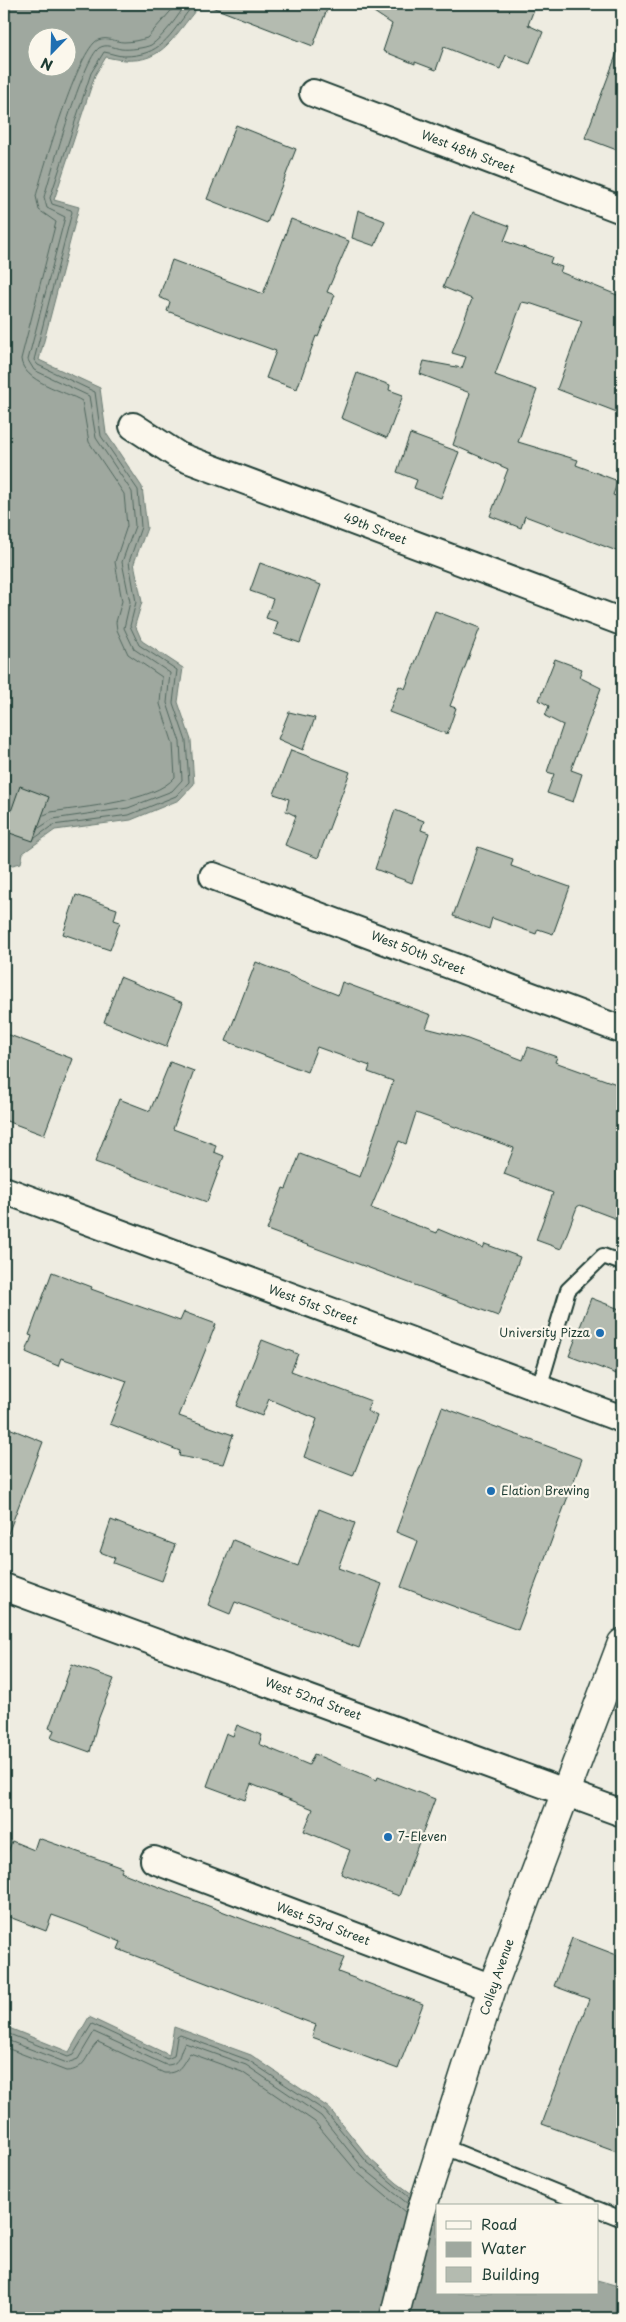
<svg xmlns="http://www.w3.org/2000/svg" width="626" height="2322" font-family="'Playpen Sans',sans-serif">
<rect width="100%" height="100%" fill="#eeece1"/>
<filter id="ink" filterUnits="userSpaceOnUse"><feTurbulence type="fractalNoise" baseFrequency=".02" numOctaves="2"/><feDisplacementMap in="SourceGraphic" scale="10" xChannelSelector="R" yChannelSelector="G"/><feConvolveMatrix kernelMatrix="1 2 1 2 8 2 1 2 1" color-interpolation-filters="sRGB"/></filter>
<g filter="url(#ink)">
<!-- water -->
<path fill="#9fa89f" stroke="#6c7d74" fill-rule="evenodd" d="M 4,4 L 196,4 L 195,11 C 167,46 157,69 106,57 L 95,75 L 54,200 L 79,207 L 39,360 L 100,388 L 106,433 L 142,487 L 147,528 L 134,563 L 142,602 L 135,625 L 142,641 L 183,668 L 178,702 L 191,740 L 194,784 L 179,800 L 131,820 L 55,830 L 23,853 L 21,863 L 4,867 ZM 38,38 L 68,38 L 68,68 L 38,68 Z
M 89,2017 L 169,2055 L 174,2027 L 251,2055 L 329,2108 L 370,2159 L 397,2183 L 437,2212 L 437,2293 L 597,2293 L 597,2280 L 622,2287 L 622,2318 L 4,2318 L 4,2026 L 69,2052 Z"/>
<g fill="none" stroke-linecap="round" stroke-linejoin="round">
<!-- shore -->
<path stroke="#52685f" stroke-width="1" d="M 44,815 L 51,812 C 82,807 155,802 175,777 L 173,744 L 160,704 L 162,677 L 128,654 L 117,630 L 116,622 L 122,601 L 115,562 L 127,526 L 124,494 L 89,442 L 82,401 C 65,391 23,382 21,359 L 56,222 L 39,210 L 36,196 C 43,170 78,49 98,40 C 108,36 115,42 124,42 C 132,42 140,40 147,38 L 177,4
M 39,828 L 53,819 L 128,808 L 172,791 L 182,780 L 180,742 L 167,703 L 170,673 L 134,649 L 124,628 L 130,602 L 122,562 L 135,526 L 132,492 L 96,438 L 89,396 L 34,370 L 28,360 L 65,217 L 47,208 L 44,197 C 51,173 83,59 99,48 C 107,43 114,48 121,49 C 129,50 145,48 151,45 C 161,39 181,14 185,4
M 35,838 L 53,825 L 129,815 L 176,796 L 189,782 L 186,741 L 173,703 L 177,670 L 139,645 L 130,626 L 136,602 L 129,562 L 141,527 L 138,490 L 101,436 L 95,392 L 38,365 L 34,360 L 72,212 L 71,210 L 52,204 L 50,198 L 91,73 L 104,52 C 111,53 117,56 124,56 C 161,56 169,36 190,9 L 191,4
M 4,2032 L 68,2057 L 73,2055 L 92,2024 L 167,2059 L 174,2056 L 177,2037 L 180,2035 L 248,2060 L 325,2111 L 367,2162 L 410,2198
M 4,2039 L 67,2063 L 78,2059 L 94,2032 L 166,2065 C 182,2065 178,2052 185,2043 L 246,2065 L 321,2116 L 362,2167 L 408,2204
M 4,2047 L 66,2071 C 86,2071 86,2053 98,2042 L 164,2073 C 181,2074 182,2063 190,2053 L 242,2072 L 315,2122 L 357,2172 L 405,2212"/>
</g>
<!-- building -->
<path fill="#b4bbb0" stroke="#1f3d34" d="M 209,4 L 329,4 L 313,46 L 209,6 Z
M 362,4 L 536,4 L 528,25 L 543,32 L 530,64 L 506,55 L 500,69 L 444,47 L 436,70 L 415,62 L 415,64 L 383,51 L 392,24 Z
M 620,45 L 622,46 L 622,152 L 585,138 Z
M 236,125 L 296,149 L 267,223 L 207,199 Z
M 358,210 L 385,221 L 375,246 L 352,238 Z
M 473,212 L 510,226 L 504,241 L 552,257 L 550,263 L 562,267 L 560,272 L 622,297 L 622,414 L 557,389 L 582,321 L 532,304 L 522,302 L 495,375 L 537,390 L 518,442 L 578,460 L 576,465 L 618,481 L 613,495 L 622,498 L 622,553 L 525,516 L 521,528 L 490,516 L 508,469 L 453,445 L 470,393 L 420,374 L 424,361 L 462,368 L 466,357 L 452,353 L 472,299 L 443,287 Z
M 291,219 L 349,241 L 327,292 L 335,295 L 318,337 L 316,336 L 297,389 L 266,378 L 276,351 L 167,311 L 170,302 L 159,297 L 172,260 L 263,294 Z
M 357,373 L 390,385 L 389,390 L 403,395 L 387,438 L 341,418 Z
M 410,434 L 459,452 L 441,498 L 414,488 L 417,480 L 397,472 Z
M 260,563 L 321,585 L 300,643 L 274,634 L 278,622 L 266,618 L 273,599 L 250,591 Z
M 435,611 L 480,628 L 450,706 L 456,708 L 447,734 L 389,712 L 399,686 L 405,689 Z
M 555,659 L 582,669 L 579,677 L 601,688 L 571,770 L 582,774 L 573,802 L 547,793 L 554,774 L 547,772 L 563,725 L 545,716 L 549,706 L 539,700 Z
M 289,712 L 315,718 L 303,750 L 278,739 Z
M 291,750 L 350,772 L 318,858 L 285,845 L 296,816 L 286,811 L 289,799 L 274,794 Z
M 20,786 L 49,797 L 33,841 L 4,831 Z
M 395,810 L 424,821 L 421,830 L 429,833 L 412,883 L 375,869 Z
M 478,847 L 513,859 L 511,866 L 570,887 L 553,934 L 538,929 L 536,934 L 492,918 L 489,929 L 453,916 Z
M 76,895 L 117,909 L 114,920 L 120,922 L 110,950 L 63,934 Z
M 256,962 L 338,995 L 342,982 L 431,1015 L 426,1028 L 465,1038 L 523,1060 L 528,1047 L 557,1057 L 555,1062 L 622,1086 L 622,1221 L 580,1205 L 577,1207 L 561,1249 L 536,1240 L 553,1193 L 504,1174 L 514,1148 L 416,1113 L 406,1144 L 399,1141 L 371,1208 L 437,1233 L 438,1229 L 483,1248 L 485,1244 L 520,1257 L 498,1316 L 267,1230 L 283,1188 L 286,1189 L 300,1154 L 360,1177 L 393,1081 L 368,1072 L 370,1066 L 317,1047 L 307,1072 L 226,1041 Z
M 120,977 L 183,1003 L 166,1047 L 104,1022 Z
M 4,1033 L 73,1059 L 44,1135 L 4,1120 Z
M 170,1062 L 194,1071 L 173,1129 L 216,1145 L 214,1152 L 224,1156 L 207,1202 L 95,1162 L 119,1099 L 150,1111 Z
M 52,1272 L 92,1287 L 91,1289 L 180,1321 L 184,1312 L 216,1324 L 179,1416 L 233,1435 L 223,1464 L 179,1456 L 180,1451 L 110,1424 L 127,1381 L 61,1358 L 58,1366 L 26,1352 L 32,1336 L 29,1335 Z
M 591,1298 L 622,1310 L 622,1376 L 569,1356 Z
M 262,1340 L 298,1354 L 291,1371 L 371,1401 L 367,1411 L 377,1416 L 353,1476 L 304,1457 L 317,1419 L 269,1399 L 262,1416 L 236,1406 Z
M 442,1407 L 582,1459 L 518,1630 L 401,1587 L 418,1541 L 396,1532 Z
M 4,1426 L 43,1442 L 6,1539 L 4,1538 Z
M 319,1509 L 355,1523 L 338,1568 L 382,1584 L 359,1648 L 235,1602 L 230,1614 L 208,1605 L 233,1540 L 298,1566 Z
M 111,1520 L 175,1545 L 162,1581 L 113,1563 L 115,1558 L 100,1552 Z
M 72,1664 L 114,1679 L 98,1720 L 90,1752 L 51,1738 L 54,1730 L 49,1728 Z
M 237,1725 L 262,1735 L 259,1744 L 309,1765 L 314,1754 L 377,1780 L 378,1777 L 435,1799 L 399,1896 L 341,1874 L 350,1850 L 304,1831 L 313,1809 L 251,1784 L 245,1800 L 207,1786 L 226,1733 L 233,1736 Z
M 38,1838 L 101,1860 L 123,1868 L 121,1872 L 146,1882 L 344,1958 L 338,1972 L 423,2004 L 398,2069 L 312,2037 L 316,2025 L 133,1955 L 118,1949 L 121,1942 L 77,1924 L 52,1915 L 46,1931 L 4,1915 L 4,1863 L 12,1841 L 34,1850 Z
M 572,1938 L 622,1957 L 622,2153 L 542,2124 L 589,1999 L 554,1986 Z"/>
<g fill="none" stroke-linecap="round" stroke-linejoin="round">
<defs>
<path id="lane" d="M 539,1388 L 568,1290 L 603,1256 L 622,1263
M 442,2146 L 590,2206
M 597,2209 L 622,2219"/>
<path id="street" d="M 313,93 L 622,210
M 133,426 L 179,456 L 622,622
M 213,876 L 622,1030
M 4,1190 L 622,1419
M 4,1587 L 622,1813
M 154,1860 L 492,1988"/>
<path id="secondary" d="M 394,2318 L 420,2215 L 492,1988 L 622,1643"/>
</defs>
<!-- lane casing -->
<use href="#lane" stroke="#1f3d34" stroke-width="18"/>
<!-- street casing -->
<use href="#street" stroke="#1f3d34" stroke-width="30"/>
<!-- secondary casing -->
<use href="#secondary" stroke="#1f3d34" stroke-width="31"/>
<!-- lane -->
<use href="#lane" stroke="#fbf7ec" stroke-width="14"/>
<!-- street -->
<use href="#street" stroke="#fbf7ec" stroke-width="26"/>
<!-- secondary -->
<use href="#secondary" stroke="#fbf7ec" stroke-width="28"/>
</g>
</g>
<!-- markers -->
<g fill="#1f6fb2" stroke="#fbf7ec" stroke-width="2">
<circle cx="600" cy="1333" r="5"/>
<circle cx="491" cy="1491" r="5"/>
<circle cx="388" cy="1837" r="5"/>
</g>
<g text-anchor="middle" stroke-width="4.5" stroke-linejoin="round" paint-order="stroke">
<!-- street labels -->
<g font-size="12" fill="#1f3d34" stroke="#fbf7ec">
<text transform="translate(468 152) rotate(21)" y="4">West 48th Street</text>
<text transform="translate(375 529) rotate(21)" y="4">49th Street</text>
<text transform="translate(418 953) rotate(21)" y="4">West 50th Street</text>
<text transform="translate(313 1305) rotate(20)" y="4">West 51st Street</text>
<text transform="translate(313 1699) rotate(20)" y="4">West 52nd Street</text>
<text transform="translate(323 1924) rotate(21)" y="4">West 53rd Street</text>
<text transform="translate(497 1977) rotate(-71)" y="4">Colley Avenue</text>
</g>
<!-- poi labels -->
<g font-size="12" fill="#1f3d34" stroke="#fbf7ec" text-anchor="start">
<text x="590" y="1337" text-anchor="end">University Pizza</text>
<text x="501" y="1495">Elation Brewing</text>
<text x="398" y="1841">7-Eleven</text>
</g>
</g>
<!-- margin -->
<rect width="626" height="2322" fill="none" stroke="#fbf7ec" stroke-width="20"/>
<rect x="10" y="10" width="606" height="2302" fill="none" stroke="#1f3d34" stroke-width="2" filter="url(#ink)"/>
<!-- legend -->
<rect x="436" y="2204" width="162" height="90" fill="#fbf7ec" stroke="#a3ada2"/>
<rect x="446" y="2221" width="25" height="8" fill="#fbf7ec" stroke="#a3ada2"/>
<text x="481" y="2230" font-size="15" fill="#1f3d34">Road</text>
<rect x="446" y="2242" width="25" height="15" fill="#9fa89f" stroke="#a3ada2"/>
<text x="481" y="2254" font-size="15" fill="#1f3d34">Water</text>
<rect x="446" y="2267" width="25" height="15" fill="#b4bbb0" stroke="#a3ada2"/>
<text x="481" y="2280" font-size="15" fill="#1f3d34">Building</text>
<!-- north arrow -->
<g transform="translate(52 52) rotate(203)"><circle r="24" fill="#fbf7ec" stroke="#a3ada2"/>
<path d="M0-4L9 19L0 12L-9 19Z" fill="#1f6fb2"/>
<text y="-8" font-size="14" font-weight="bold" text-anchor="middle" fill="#1f3d34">N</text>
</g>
</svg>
